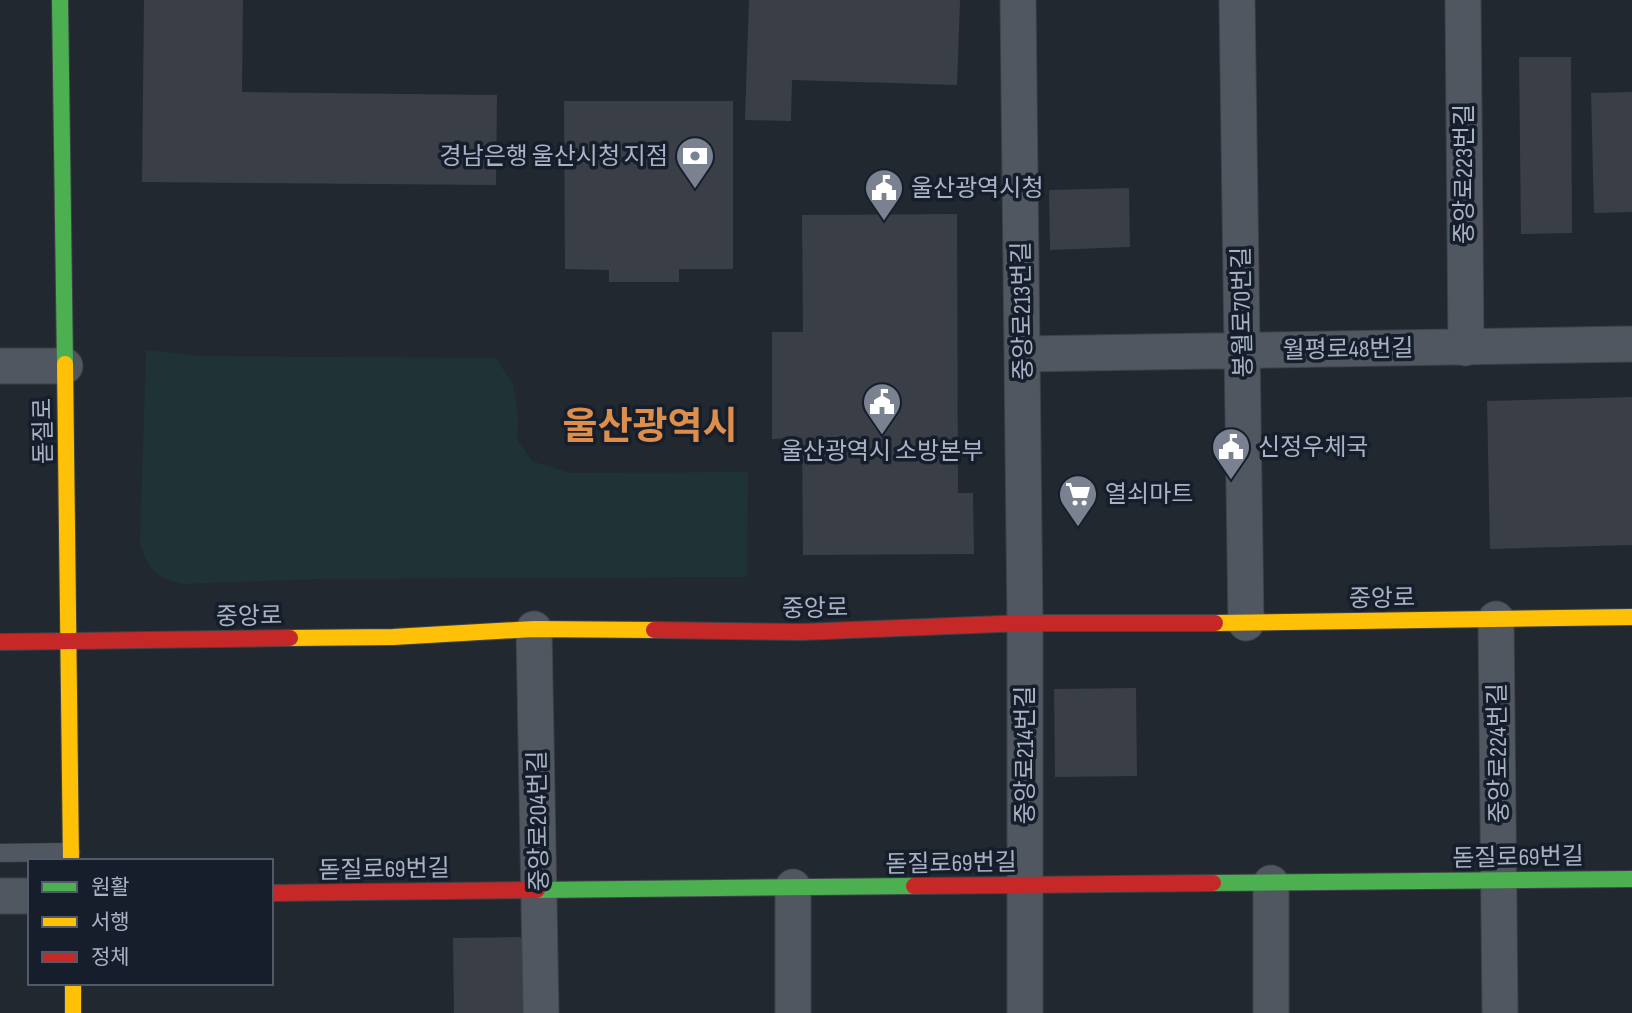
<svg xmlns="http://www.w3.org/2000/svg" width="1632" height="1013" font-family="'Sofia Sans Condensed','Noto Sans KR',sans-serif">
<rect width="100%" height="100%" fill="#222830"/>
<!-- green -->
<path fill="#1f3236" d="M 146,350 L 197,356 L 496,358 L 513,385 L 518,415 L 517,440 L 532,461 L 569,473 L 748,472 L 747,577 L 319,579 L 182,584 C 154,576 150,571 140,544 Z"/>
<!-- building -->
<path fill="#3a3f47" d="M 144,0 L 243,0 L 242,92 L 497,95 L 496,185 L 142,182 Z
M 749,0 L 960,0 L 957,85 L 792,80 L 791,121 L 745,120 Z
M 1519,57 L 1571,57 L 1572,233 L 1521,234 Z
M 1632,92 L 1632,212 L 1594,213 L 1591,93 Z
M 564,101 L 733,101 L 733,269 L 679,269 L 679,282 L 609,282 L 609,270 L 565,269 Z
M 1129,188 L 1130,247 L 1050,250 L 1049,190 Z
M 957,214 L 958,493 L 973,493 L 974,554 L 803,555 L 802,438 L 772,439 L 772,332 L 803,332 L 802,215 Z
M 1632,397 L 1632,545 L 1490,549 L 1487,401 Z
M 1136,688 L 1137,776 L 1055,777 L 1054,689 Z
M 524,937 L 525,1013 L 454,1013 L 453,938 Z"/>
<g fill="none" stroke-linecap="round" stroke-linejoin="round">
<defs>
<path id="lane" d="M 0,853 L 71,852"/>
<path id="street" d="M 1018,0 L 1025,623 L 1025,1013
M 1237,0 L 1246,623
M 1463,0 L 1466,348
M 1022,354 L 1632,344
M 0,366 L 65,366
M 1496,619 L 1500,1013
M 534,629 L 541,1013
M 1271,883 L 1271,1013
M 793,887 L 793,1013
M 0,896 L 30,896"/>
<path id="fast" d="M 60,0 L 65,364
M 1213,883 L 1632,879
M 537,890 L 914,886"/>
<path id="slow" d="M 65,364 L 71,861
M 1215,623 L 1632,617
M 290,638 L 393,637 L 534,629 L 654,630
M 73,983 L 73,1013"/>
<path id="jam" d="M 654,630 L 801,632 L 1025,623 L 1215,623
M 0,642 L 290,638
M 914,886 L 1213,883
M 271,893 L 537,890"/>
</defs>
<!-- lane casing -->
<use href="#lane" stroke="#3e4249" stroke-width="19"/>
<!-- street casing -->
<use href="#street" stroke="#3e4249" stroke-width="37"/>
<!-- fast casing -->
<use href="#fast" stroke="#3e4249" stroke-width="18"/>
<!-- slow casing -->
<use href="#slow" stroke="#3e4249" stroke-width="18"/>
<!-- jam casing -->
<use href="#jam" stroke="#3e4249" stroke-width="18"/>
<!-- lane -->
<use href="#lane" stroke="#515760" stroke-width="18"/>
<!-- street -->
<use href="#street" stroke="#515760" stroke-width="35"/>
<!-- fast -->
<use href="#fast" stroke="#4caf50" stroke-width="16"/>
<!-- slow -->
<use href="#slow" stroke="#ffc107" stroke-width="16"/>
<!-- jam -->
<use href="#jam" stroke="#c62828" stroke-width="16"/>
</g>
<!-- icons -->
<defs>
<symbol id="bank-pin" viewBox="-11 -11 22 30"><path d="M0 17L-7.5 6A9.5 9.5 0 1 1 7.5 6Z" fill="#7a8291" stroke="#161e2b"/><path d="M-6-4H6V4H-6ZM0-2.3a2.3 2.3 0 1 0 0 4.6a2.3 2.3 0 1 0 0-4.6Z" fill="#fff"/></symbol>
<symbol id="civic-pin" viewBox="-11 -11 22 30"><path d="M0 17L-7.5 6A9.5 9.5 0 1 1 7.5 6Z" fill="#7a8291" stroke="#161e2b"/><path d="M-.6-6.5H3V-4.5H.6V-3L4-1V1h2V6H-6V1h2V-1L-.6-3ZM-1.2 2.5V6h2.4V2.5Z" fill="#fff"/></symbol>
<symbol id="supermarket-pin" viewBox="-11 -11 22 30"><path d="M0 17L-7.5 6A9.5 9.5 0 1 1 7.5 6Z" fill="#7a8291" stroke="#161e2b"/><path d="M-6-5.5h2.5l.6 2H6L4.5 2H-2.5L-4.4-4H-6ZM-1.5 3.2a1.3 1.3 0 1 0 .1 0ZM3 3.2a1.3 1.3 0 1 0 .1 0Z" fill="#fff"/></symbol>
</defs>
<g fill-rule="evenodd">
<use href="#bank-pin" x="673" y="134" width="44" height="60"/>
<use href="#civic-pin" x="862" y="166" width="44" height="60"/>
<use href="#civic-pin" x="860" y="380" width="44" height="60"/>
<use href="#civic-pin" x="1209" y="425" width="44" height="60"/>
<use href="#supermarket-pin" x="1056" y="472" width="44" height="60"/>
</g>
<g text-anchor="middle" stroke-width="7" stroke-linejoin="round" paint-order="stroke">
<!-- poi labels -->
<g font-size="24" fill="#a9b3c5" stroke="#161e2b" text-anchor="start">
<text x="668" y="164" text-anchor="end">경남은행 울산시청 지점</text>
<text x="911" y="196">울산광역시청</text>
<text x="1258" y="455">신정우체국</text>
<text x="882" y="459" text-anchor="middle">울산광역시 소방본부</text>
<text x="1105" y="502">열쇠마트</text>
</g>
<!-- street labels -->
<g font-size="24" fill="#a9b3c5" stroke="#161e2b">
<text transform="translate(1464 174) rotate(-90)" y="8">중앙로223번길</text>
<text transform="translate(1022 311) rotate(-91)" y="8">중앙로213번길</text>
<text transform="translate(1242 312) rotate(-91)" y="8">봉월로70번길</text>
<text transform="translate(1348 349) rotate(-1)" y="8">월평로48번길</text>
<text transform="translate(43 431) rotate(-91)" y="8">돋질로</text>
<text transform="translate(1382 598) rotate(-1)" y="8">중앙로</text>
<text transform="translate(815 608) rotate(-1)" y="8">중앙로</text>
<text transform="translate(249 616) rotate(-1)" y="8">중앙로</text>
<text transform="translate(1498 753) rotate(-91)" y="8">중앙로224번길</text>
<text transform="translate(1025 755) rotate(-90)" y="8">중앙로214번길</text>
<text transform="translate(538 821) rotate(-91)" y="8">중앙로204번길</text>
<text transform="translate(1518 857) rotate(-1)" y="8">돋질로69번길</text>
<text transform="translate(951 863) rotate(-1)" y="8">돋질로69번길</text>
<text transform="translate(384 869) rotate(-1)" y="8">돋질로69번길</text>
</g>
<!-- town labels -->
<g font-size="38" font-weight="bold" fill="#dd8e4c" stroke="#161e2b">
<text x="650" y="439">울산광역시</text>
</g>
</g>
<!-- legend -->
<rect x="28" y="859" width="245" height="126" fill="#161e2b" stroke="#515a69" stroke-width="2"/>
<rect x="42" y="882" width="35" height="10" fill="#4caf50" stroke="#515a69" stroke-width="2"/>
<text x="91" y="894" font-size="21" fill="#a9b3c5">원활</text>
<rect x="42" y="917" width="35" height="10" fill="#ffc107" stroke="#515a69" stroke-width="2"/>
<text x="91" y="929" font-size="21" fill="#a9b3c5">서행</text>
<rect x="42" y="952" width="35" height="10" fill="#c62828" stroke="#515a69" stroke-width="2"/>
<text x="91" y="964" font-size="21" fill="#a9b3c5">정체</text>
</svg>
